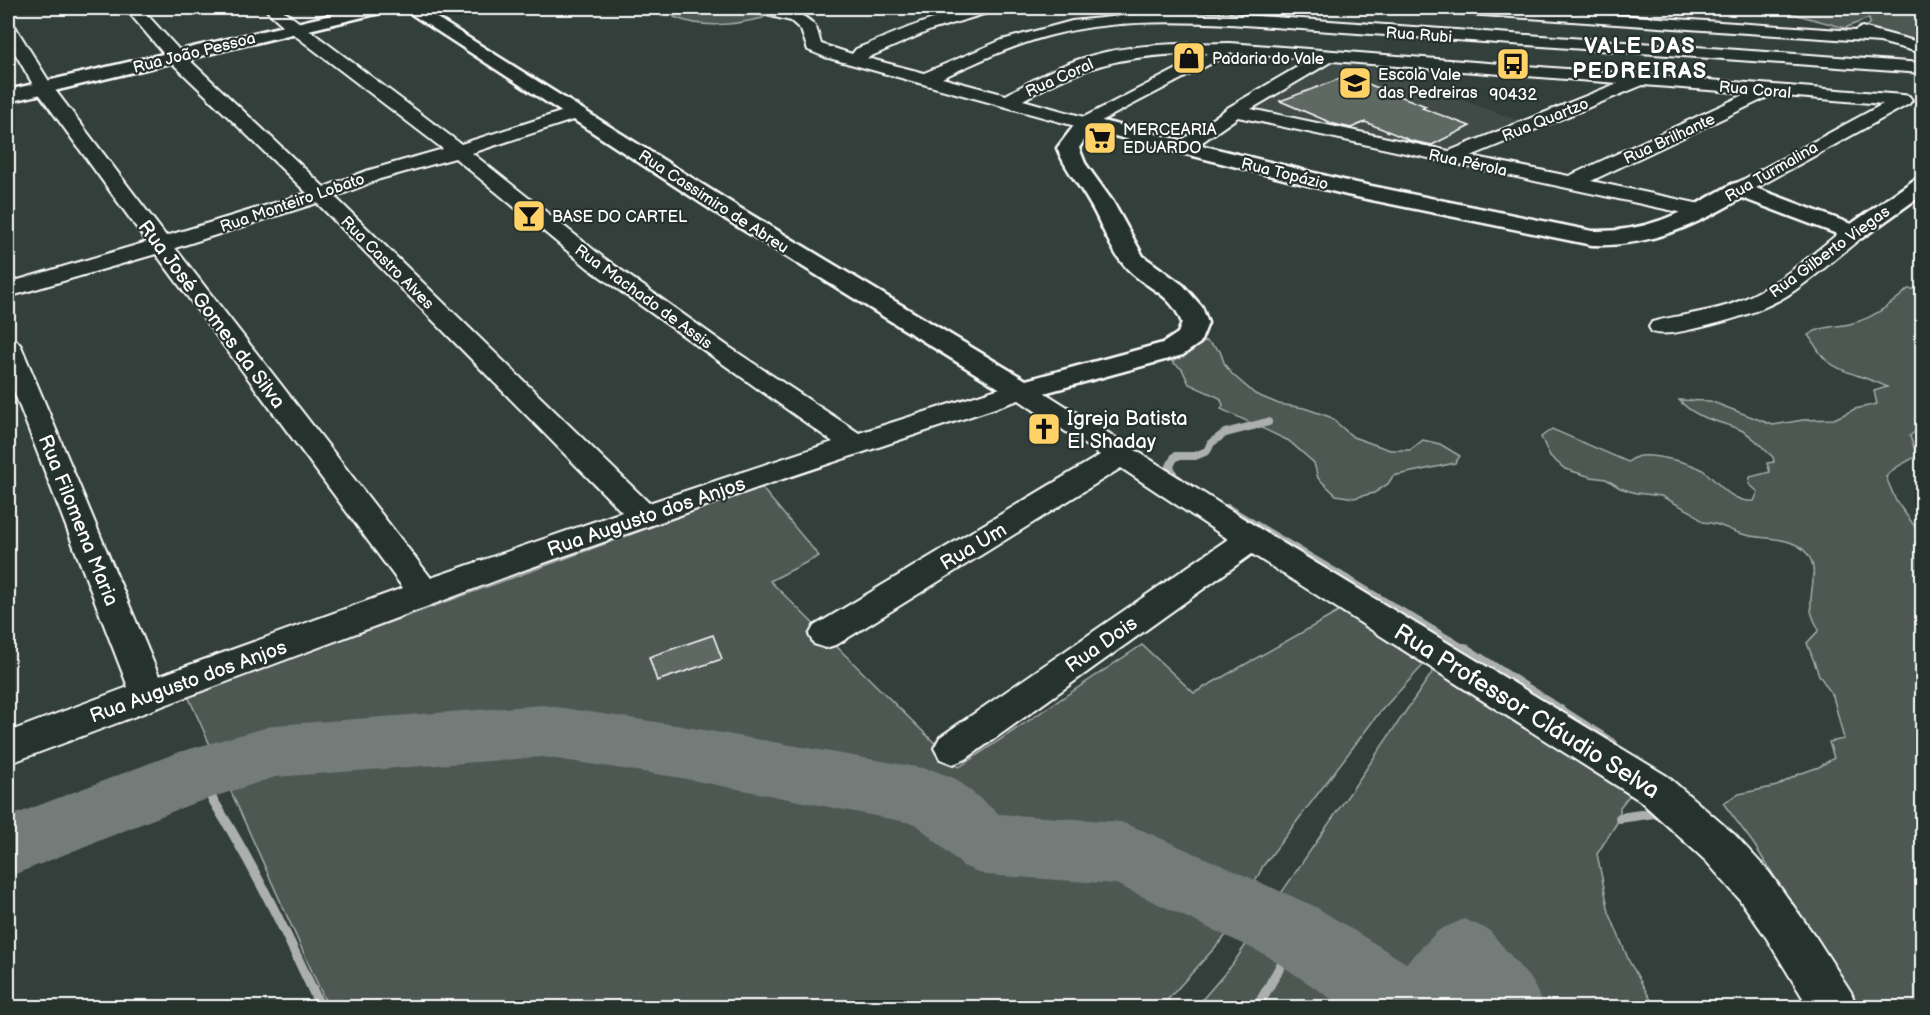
<svg xmlns="http://www.w3.org/2000/svg" width="1930" height="1015" font-family="'Balsamiq Sans',sans-serif">
<rect width="100%" height="100%" fill="#333f3a"/>
<filter id="ink" filterUnits="userSpaceOnUse"><feTurbulence type="fractalNoise" baseFrequency=".0167" numOctaves="2"/><feDisplacementMap in="SourceGraphic" scale="12" xChannelSelector="R" yChannelSelector="G"/><feConvolveMatrix kernelMatrix="1 2 1 2 8 2 1 2 1" color-interpolation-filters="sRGB"/></filter>
<g filter="url(#ink)">
<!-- built -->
<path fill="#404c47" d="M 1335,59 L 1350,59 L 1522,122 L 1440,152 L 1259,112 L 1254,107 Z"/>
<!-- green -->
<path fill="#4d5853" stroke="#a6aca9" stroke-width="1.5" d="M 675,8 L 709,8 L 719,12 L 737,11 L 739,8 L 765,8 L 763,18 C 733,25 703,29 674,17 Z
M 1772,8 L 1922,8 L 1922,45 L 1863,29 L 1870,23 L 1869,18 L 1845,28 Z
M 1908,289 L 1922,289 L 1922,376 L 1919,387 L 1922,387 L 1922,430 L 1918,429 L 1910,436 L 1917,456 L 1895,468 L 1886,477 L 1896,501 L 1922,536 L 1922,1007 L 1849,1007 L 1792,904 L 1753,843 L 1723,803 L 1739,794 L 1777,786 L 1799,774 L 1819,767 L 1834,758 L 1829,742 L 1844,739 L 1833,696 L 1819,675 L 1807,643 L 1819,630 C 1816,624 1811,616 1811,609 C 1809,593 1818,573 1810,558 C 1797,534 1764,541 1742,534 C 1727,530 1721,523 1703,522 L 1692,512 L 1661,496 L 1636,493 L 1620,488 L 1606,479 L 1591,477 L 1565,469 L 1550,456 L 1541,437 L 1552,429 L 1628,462 C 1631,460 1636,456 1640,456 C 1653,454 1694,463 1704,471 C 1720,484 1732,503 1754,501 L 1758,492 L 1749,484 L 1750,477 L 1770,472 L 1767,463 L 1774,462 L 1773,457 C 1762,448 1754,436 1741,430 C 1718,420 1697,420 1679,400 L 1710,401 L 1773,425 L 1803,420 L 1834,419 L 1855,409 L 1877,404 L 1874,391 L 1887,387 C 1870,378 1838,372 1825,359 C 1819,353 1814,343 1808,335 C 1823,325 1836,328 1853,323 C 1873,318 1893,303 1908,289 Z
M 1206,341 L 1220,351 L 1225,365 L 1232,374 L 1255,394 L 1279,404 L 1304,408 L 1330,417 L 1353,437 L 1390,450 L 1410,450 L 1423,440 L 1440,444 L 1460,456 L 1455,463 L 1393,476 L 1388,484 L 1374,493 L 1354,498 L 1336,495 L 1318,478 L 1314,463 L 1289,441 L 1221,409 L 1223,405 L 1220,398 L 1189,384 L 1182,369 L 1172,362 Z
M 761,487 L 819,556 L 770,581 L 959,767 L 1142,645 L 1194,693 L 1349,606 L 1429,659 L 1379,713 L 1263,866 L 1230,931 L 1160,1008 L 328,1007 L 188,696 Z
M 1438,664 L 1633,791 L 1620,807 L 1620,818 L 1597,854 L 1609,912 L 1629,961 L 1655,1007 L 1195,1008 L 1232,965 Z"/>
<g fill="none" stroke-linecap="round" stroke-linejoin="round">
<!-- stream-far1 -->
<path stroke="#abb0ae" stroke-width="8" d="M 1180,480 L 1174,476 L 1170,466 L 1175,456 L 1195,456 L 1207,451 L 1211,443 L 1225,433 L 1268,422
M 1227,508 L 1466,650"/>
<!-- stream -->
<path stroke="#abb0ae" stroke-width="10" d="M 1464,648 L 1613,744
M 197,775 C 246,849 284,928 321,1008
M 1620,818 L 1661,812
M 1261,1008 L 1260,1002 L 1284,960 L 1291,931"/>
<!-- river -->
<path fill="#737b78" fill-rule="evenodd" d="M 543,705 L 676,725 L 933,770 L 956,779 L 999,814 L 1121,822 L 1144,831 L 1316,907 L 1406,963 L 1439,930 L 1464,919 L 1489,930 L 1533,982 L 1544,1008 L 1345,1008 L 1266,955 L 1116,884 L 986,875 L 963,866 L 916,824 L 676,777 L 543,757 L 275,777 L 189,805 L 8,877 L 8,817 L 179,752 L 275,725 Z"/>
</g>
<!-- building -->
<path fill="#5f6964" stroke="#fff" stroke-width="1.5" d="M 1347,76 L 1426,106 L 1422,108 L 1470,126 L 1432,145 L 1412,141 L 1365,122 L 1351,128 L 1334,124 L 1280,101 Z
M 713,635 L 722,659 L 657,681 L 649,657 Z"/>
<g fill="none" stroke-linecap="round" stroke-linejoin="round">
<defs>
<path id="minor" d="M 125,8 L 141,8 L 181,52 L 324,187 L 366,171 L 443,149 L 288,30 L 264,8 L 280,8 L 461,144 L 570,109 L 582,109 L 585,113 L 582,117 L 472,153 L 604,258 L 729,347 L 859,433 L 1013,384 L 1022,382 L 1031,384 L 1268,534 L 1667,776 L 1735,835 L 1769,872 L 1817,939 L 1851,992 L 1857,1008 L 1809,1008 L 1764,934 L 1740,900 L 1706,861 L 1639,800 L 1252,554 L 966,759 L 953,764 L 940,759 L 934,748 L 940,737 L 1228,539 L 1121,468 L 838,644 L 826,648 L 814,644 L 809,635 L 814,626 L 1100,455 L 1019,400 L 777,481 L 524,570 L 8,764 L 8,732 L 128,687 L 8,376 L 8,339 L 17,341 L 21,346 L 159,676 L 403,588 L 156,254 L 8,297 L 8,283 L 147,242 L 35,88 L 8,41 L 8,23 L 14,25 L 52,86 L 166,236 L 307,193 L 169,60 ZM 455,158 L 588,268 L 833,442 L 649,503 L 335,197 L 380,179 ZM 317,203 L 622,512 L 431,578 L 175,248 Z
M 747,8 C 768,6 801,8 815,26 C 818,31 819,38 821,44 L 852,54 L 856,49 C 901,31 948,8 996,8 L 994,11 L 931,30 L 867,58 L 924,73 L 1002,40 L 1072,21 L 1150,13 L 1230,14 L 1922,63 L 1922,73 L 1230,24 C 1170,21 1107,20 1048,36 C 1011,46 977,62 942,78 L 1006,95 C 1029,82 1052,69 1077,60 C 1125,43 1178,44 1229,43 L 1903,95 L 1909,96 L 1912,100 L 1909,104 L 1747,193 L 1740,195 L 1733,193 L 1730,189 L 1733,185 L 1883,104 L 1772,95 L 1591,181 L 1710,206 L 1713,211 L 1710,216 L 1702,217 L 1238,117 L 1188,152 L 1174,152 L 1171,148 L 1229,107 L 1311,59 L 1231,53 L 1086,129 L 825,57 L 808,50 L 801,30 L 791,21 L 750,11 ZM 1208,53 L 1084,117 L 1023,100 C 1091,61 1130,55 1208,53 ZM 1332,61 L 1618,83 L 1449,151 L 1251,109 ZM 1643,85 L 1748,93 L 1569,176 L 1471,156 Z
M 1445,8 L 1513,8 L 1855,31 L 1862,27 L 1922,43 L 1922,53 L 1880,42 L 1453,13 Z
M 1853,226 L 1861,228 L 1864,233 L 1861,238 C 1837,257 1814,278 1788,295 C 1761,312 1729,321 1698,328 C 1683,331 1667,336 1652,332 L 1649,327 L 1652,322 C 1678,315 1704,313 1729,305 C 1774,289 1809,257 1845,228 Z"/>
<path id="tertiary" d="M 361,8 L 388,8 L 380,13 L 8,102 L 8,90 Z
M 402,8 L 421,8 L 740,208 L 1026,380 L 1163,343 L 1178,333 L 1182,323 C 1170,290 1144,289 1124,265 C 1110,250 1101,222 1090,204 C 1079,184 1065,169 1057,148 L 1079,119 L 1086,117 L 1347,181 L 1592,231 C 1651,232 1683,212 1732,184 L 1740,182 L 1851,224 L 1914,180 L 1922,178 L 1922,195 L 1862,238 L 1853,240 L 1742,198 C 1694,226 1649,247 1592,245 L 1347,195 L 1091,130 L 1079,148 L 1085,163 L 1113,202 L 1143,256 L 1183,285 L 1202,307 L 1208,323 L 1200,343 L 1183,355 L 1022,399 L 1012,396 L 724,218 Z"/>
</defs>
<!-- minor casing -->
<use href="#minor" stroke="#fff" stroke-width="4"/>
<!-- tertiary casing -->
<use href="#tertiary" stroke="#fff" stroke-width="5"/>
<!-- minor -->
<use href="#minor" fill="#26332d" fill-rule="evenodd"/>
<!-- tertiary -->
<use href="#tertiary" fill="#26332d" fill-rule="evenodd"/>
</g>
</g>
<!-- icons -->
<defs>
<symbol id="shop-square" viewBox="-11 -11 22 22"><rect x="-9" y="-9" width="18" height="18" rx="4" fill="#ffd166" stroke="#26332d"/><path d="M-5-2.5h2.3a2.7 3.5 0 0 1 5.4 0H5L5.5 6h-11ZM-1.5-2.5h3a1.5 2.3 0 0 0-3 0Z" fill="#111"/></symbol>
<symbol id="bus-square" viewBox="-11 -11 22 22"><rect x="-9" y="-9" width="18" height="18" rx="4" fill="#ffd166" stroke="#26332d"/><path d="M-5-6H5V4H4V6H2V4H-2V6H-4V4H-5ZM-3.5-4V0h7V-4ZM-3.5 1.2v1.5H-2V1.2ZM2 1.2v1.5H3.5V1.2Z" fill="#111"/></symbol>
<symbol id="school-square" viewBox="-11 -11 22 22"><rect x="-9" y="-9" width="18" height="18" rx="4" fill="#ffd166" stroke="#26332d"/><path d="M0-5L7-2L0 1L-7-2ZM-4 1L0 2.5L4 1V4Q0 6-4 4Z" fill="#111"/></symbol>
<symbol id="supermarket-square" viewBox="-11 -11 22 22"><rect x="-9" y="-9" width="18" height="18" rx="4" fill="#ffd166" stroke="#26332d"/><path d="M-6-5.5h2.5l.6 2H6L4.5 2H-2.5L-4.4-4H-6ZM-1.5 3.2a1.3 1.3 0 1 0 .1 0ZM3 3.2a1.3 1.3 0 1 0 .1 0Z" fill="#111"/></symbol>
<symbol id="bar-square" viewBox="-11 -11 22 22"><rect x="-9" y="-9" width="18" height="18" rx="4" fill="#ffd166" stroke="#26332d"/><path d="M-6-5H6L.8 .8V4.5H3.5V6h-7V4.5H-.8V.8Z" fill="#111"/></symbol>
<symbol id="church-square" viewBox="-11 -11 22 22"><rect x="-9" y="-9" width="18" height="18" rx="4" fill="#ffd166" stroke="#26332d"/><path d="M-1.2-6h2.4v3.5h3.3v2.4h-3.3V6h-2.4V-.1h-3.3v-2.4h3.3Z" fill="#111"/></symbol>
</defs>
<g fill-rule="evenodd">
<use href="#shop-square" x="1170" y="39" width="38" height="38"/>
<use href="#bus-square" x="1494" y="45" width="38" height="38"/>
<use href="#school-square" x="1336" y="64" width="38" height="38"/>
<use href="#supermarket-square" x="1081" y="119" width="38" height="38"/>
<use href="#bar-square" x="510" y="197" width="38" height="38"/>
<use href="#church-square" x="1025" y="410" width="38" height="38"/>
</g>
<g text-anchor="middle" stroke-width="4.5" stroke-linejoin="round" paint-order="stroke">
<!-- far-street labels -->
<g font-size="16" fill="#fff" stroke="#26332d">
<text transform="translate(1419 34) rotate(4)" y="6">Rua Rubi</text>
<text transform="translate(194 52) rotate(-14)" y="6">Rua João Pessoa</text>
<text transform="translate(1059 77) rotate(-24)" y="6">Rua Coral</text>
<text transform="translate(1755 89) rotate(5)" y="6">Rua Coral</text>
<text transform="translate(1545 119) rotate(-22)" y="6">Rua Quartzo</text>
<text transform="translate(1669 138) rotate(-25)" y="6">Rua Brilhante</text>
<text transform="translate(1468 162) rotate(12)" y="6">Rua Pérola</text>
<text transform="translate(1771 171) rotate(-30)" y="6">Rua Turmalina</text>
<text transform="translate(1285 173) rotate(14)" y="6">Rua Topázio</text>
<text transform="translate(714 201) rotate(33)" y="6">Rua Cassimiro de Abreu</text>
<text transform="translate(292 202) rotate(-19)" y="6">Rua Monteiro Lobato</text>
<text transform="translate(1829 251) rotate(-36)" y="6">Rua Gilberto Viegas</text>
<text transform="translate(388 262) rotate(45)" y="6">Rua Castro Alves</text>
<text transform="translate(644 296) rotate(36)" y="6">Rua Machado de Assis</text>
</g>
<!-- far-poi labels -->
<g font-size="16" fill="#fff" stroke="#26332d" text-anchor="start">
<text x="1212" y="64">Padaria do Vale</text>
<text x="1378" y="80">Escola Vale<tspan x="1378" dy="18">das Pedreiras</tspan></text>
<text x="1513" y="100" text-anchor="middle">90432</text>
<text x="1123" y="135">MERCEARIA<tspan x="1123" dy="18">EDUARDO</tspan></text>
<text x="552" y="222">BASE DO CARTEL</text>
</g>
<!-- street labels -->
<g font-size="20" fill="#fff" stroke="#26332d">
<text transform="translate(212 314) rotate(53)" y="7">Rua José Gomes da Silva</text>
<text transform="translate(646 516) rotate(-19)" y="7">Rua Augusto dos Anjos</text>
<text transform="translate(79 520) rotate(68)" y="7">Rua Filomena Maria</text>
<text transform="translate(973 546) rotate(-31)" y="7">Rua Um</text>
<text transform="translate(1101 644) rotate(-35)" y="7">Rua Dois</text>
<text transform="translate(188 681) rotate(-20)" y="7">Rua Augusto dos Anjos</text>
</g>
<!-- poi labels -->
<g font-size="20" fill="#fff" stroke="#26332d" text-anchor="start">
<text x="1067" y="425">Igreja Batista<tspan x="1067" dy="23">El Shaday</tspan></text>
</g>
<!-- far-district labels -->
<g font-size="22" font-weight="bold" letter-spacing="1.5" fill="#fff" stroke="#26332d">
<text x="1640" y="53">VALE DAS<tspan x="1640" dy="25">PEDREIRAS</tspan></text>
</g>
<!-- near-street labels -->
<g font-size="24" fill="#fff" stroke="#26332d">
<text transform="translate(1527 711) rotate(32)" y="8">Rua Professor Cláudio Selva</text>
</g>
</g>
<!-- margin -->
<rect width="1930" height="1015" fill="none" stroke="#26332d" stroke-width="30"/>
<rect x="15" y="15" width="1900" height="985" fill="none" stroke="#fff" stroke-width="2" filter="url(#ink)"/>
</svg>
